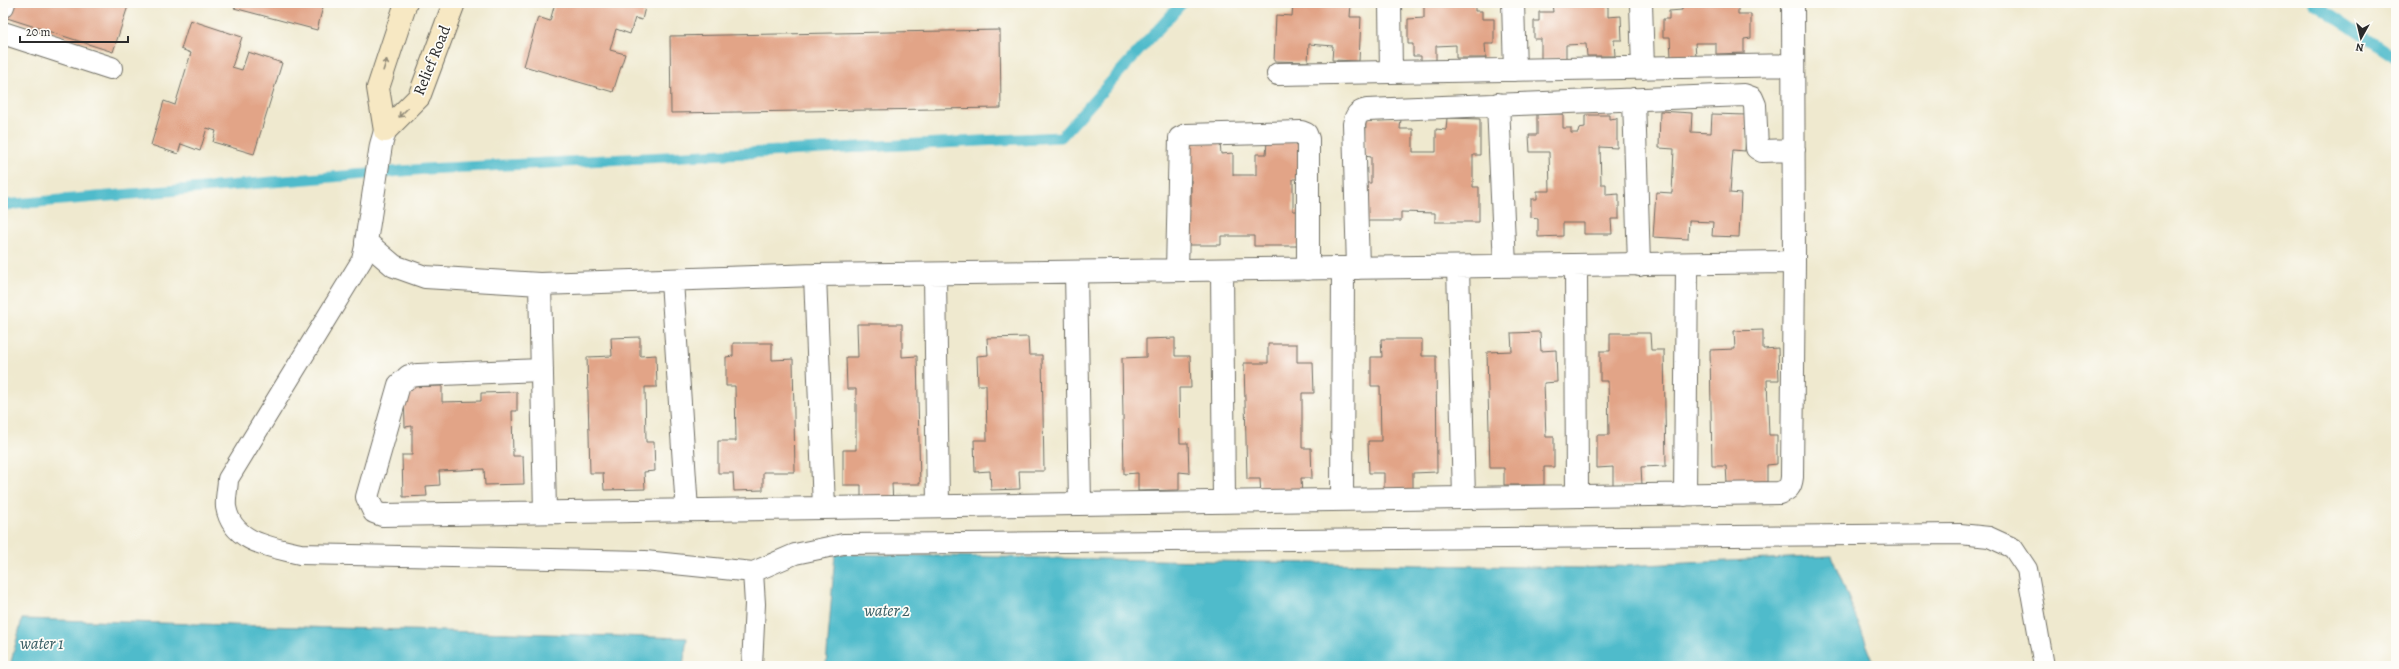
<svg xmlns="http://www.w3.org/2000/svg" width="2399" height="669" font-family="Alegreya,serif">
<rect width="100%" height="100%" fill="#fdfcf7"/>
<filter id="ink" filterUnits="userSpaceOnUse"><feTurbulence type="fractalNoise" baseFrequency=".025" numOctaves="2"/><feDisplacementMap in="SourceGraphic" scale="8" xChannelSelector="R" yChannelSelector="G"/><feConvolveMatrix kernelMatrix="1 2 1 2 8 2 1 2 1" color-interpolation-filters="sRGB"/></filter>
<filter id="wash" filterUnits="userSpaceOnUse"><feTurbulence type="fractalNoise" baseFrequency=".012" numOctaves="4" result="noise"/><feDisplacementMap in="SourceGraphic" scale="16" xChannelSelector="R" yChannelSelector="G"/><feGaussianBlur stdDeviation="0.9" result="paint"/><feColorMatrix in="noise" values="0 0 0 0 0 0 0 0 0 0 0 0 0 0 0 0 0 1.4 0 .05"/><feComposite in="paint" operator="in"/></filter>
<g filter="url(#wash)">
<rect width="100%" height="100%" fill="#efe9cf"/>
<!-- water -->
<path fill="#4fbbcb" stroke="#3d737b" d="M 835,554 L 1582,568 L 1832,556 L 1875,666 L 826,666 Z
M 22,619 L 687,638 L 683,666 L 10,666 Z"/>
<g fill="none" stroke-linecap="round" stroke-linejoin="round">
<!-- stream -->
<path stroke="#4fbbcb" stroke-width="11" d="M 2314,3 L 2396,58
M 3,205 L 426,169 L 1061,137 L 1182,3"/>
</g>
<g id="blocks">
<!-- building -->
<path fill="#e2a487" d="M 9,3 L 129,3 L 113,52 L 4,17 Z
M 236,3 L 324,3 L 317,30 L 234,8 Z
M 555,3 L 646,3 L 642,20 L 635,18 L 630,34 L 616,29 L 610,50 L 625,54 L 613,92 L 524,66 L 538,17 L 550,21 Z
M 1293,3 L 1351,3 L 1350,17 L 1361,17 L 1359,61 L 1332,60 L 1333,46 L 1309,44 L 1308,62 L 1274,61 L 1276,15 L 1292,16 Z
M 1424,3 L 1475,3 L 1475,11 L 1482,11 L 1482,19 L 1494,19 L 1494,44 L 1485,44 L 1486,58 L 1456,58 L 1456,45 L 1436,46 L 1436,61 L 1421,61 L 1421,56 L 1413,56 L 1413,44 L 1408,44 L 1408,19 L 1424,18 Z
M 1552,3 L 1604,3 L 1604,6 L 1608,6 L 1608,17 L 1621,16 L 1622,40 L 1614,40 L 1615,56 L 1587,56 L 1586,44 L 1566,45 L 1566,58 L 1541,59 L 1541,39 L 1534,39 L 1534,21 L 1539,21 L 1539,12 L 1553,12 Z
M 1682,3 L 1738,3 L 1738,14 L 1751,14 L 1751,38 L 1744,39 L 1744,53 L 1716,54 L 1716,43 L 1695,43 L 1696,56 L 1671,57 L 1670,37 L 1663,37 L 1663,19 L 1669,19 L 1669,11 L 1682,10 Z
M 190,20 L 242,37 L 232,67 L 242,70 L 248,52 L 282,63 L 254,154 L 213,142 L 216,131 L 207,128 L 200,151 L 181,144 L 178,154 L 151,145 L 164,101 L 175,105 L 191,53 L 181,49 Z
M 1000,30 L 1001,108 L 671,113 L 670,36 Z
M 1660,111 L 1692,113 L 1691,132 L 1711,133 L 1712,114 L 1747,115 L 1745,151 L 1733,150 L 1730,193 L 1741,194 L 1739,237 L 1712,236 L 1713,222 L 1689,221 L 1688,239 L 1653,237 L 1656,192 L 1672,193 L 1674,149 L 1659,148 Z
M 1537,114 L 1563,114 L 1563,128 L 1571,128 L 1571,133 L 1578,133 L 1579,128 L 1585,127 L 1585,115 L 1609,115 L 1609,119 L 1617,118 L 1617,148 L 1600,147 L 1601,184 L 1606,184 L 1606,195 L 1619,194 L 1619,219 L 1611,219 L 1612,234 L 1584,234 L 1584,223 L 1563,223 L 1563,236 L 1538,237 L 1538,218 L 1531,217 L 1531,199 L 1537,199 L 1537,191 L 1550,191 L 1549,152 L 1530,152 L 1529,135 L 1537,135 Z
M 1366,118 L 1401,119 L 1400,129 L 1413,129 L 1413,152 L 1436,152 L 1436,129 L 1446,130 L 1447,118 L 1480,119 L 1480,155 L 1473,155 L 1473,187 L 1479,187 L 1479,222 L 1435,222 L 1435,213 L 1401,212 L 1401,221 L 1361,221 L 1362,183 L 1371,183 L 1371,157 L 1365,156 Z
M 1267,142 L 1299,142 L 1299,179 L 1293,179 L 1293,211 L 1299,211 L 1299,246 L 1254,246 L 1254,236 L 1221,236 L 1221,245 L 1181,245 L 1181,207 L 1191,207 L 1191,180 L 1185,181 L 1185,143 L 1220,143 L 1221,154 L 1233,153 L 1233,175 L 1256,175 L 1256,154 L 1266,154 Z
M 857,324 L 902,324 L 902,357 L 917,356 L 920,484 L 892,484 L 893,504 L 861,505 L 861,485 L 843,485 L 843,450 L 856,450 L 856,389 L 847,389 L 846,357 L 858,357 Z
M 1763,330 L 1763,349 L 1778,348 L 1779,380 L 1767,380 L 1769,435 L 1777,435 L 1777,464 L 1767,465 L 1767,482 L 1727,483 L 1726,466 L 1712,466 L 1710,350 L 1735,349 L 1734,331 Z
M 1540,332 L 1541,351 L 1556,350 L 1557,382 L 1544,383 L 1546,437 L 1554,437 L 1554,467 L 1544,467 L 1544,485 L 1504,485 L 1504,468 L 1490,468 L 1487,352 L 1512,351 L 1511,333 Z
M 1610,333 L 1650,333 L 1651,350 L 1664,350 L 1666,466 L 1641,467 L 1642,485 L 1613,486 L 1613,467 L 1597,468 L 1597,435 L 1609,435 L 1608,381 L 1600,381 L 1600,351 L 1610,351 Z
M 640,337 L 640,356 L 656,355 L 657,387 L 645,387 L 646,442 L 654,442 L 655,471 L 644,472 L 645,489 L 604,490 L 603,473 L 590,473 L 587,357 L 612,356 L 611,338 Z
M 1028,337 L 1029,355 L 1042,355 L 1044,471 L 1019,471 L 1020,489 L 991,490 L 990,471 L 975,472 L 974,440 L 987,440 L 986,385 L 978,385 L 977,356 L 988,355 L 987,338 Z
M 1175,338 L 1175,356 L 1190,356 L 1191,388 L 1179,388 L 1180,443 L 1188,443 L 1189,473 L 1179,472 L 1179,490 L 1138,491 L 1138,473 L 1124,474 L 1122,358 L 1146,357 L 1146,339 Z
M 1381,339 L 1422,339 L 1422,356 L 1436,356 L 1437,472 L 1413,473 L 1413,491 L 1384,491 L 1384,473 L 1369,473 L 1368,441 L 1381,441 L 1380,386 L 1371,386 L 1371,357 L 1382,357 Z
M 733,343 L 772,343 L 772,360 L 793,359 L 795,472 L 763,472 L 763,490 L 734,491 L 733,473 L 718,473 L 718,441 L 736,441 L 735,386 L 726,386 L 726,357 L 733,356 Z
M 1268,344 L 1297,344 L 1297,362 L 1313,362 L 1314,393 L 1302,393 L 1302,448 L 1311,448 L 1312,478 L 1301,478 L 1302,496 L 1261,497 L 1260,479 L 1247,479 L 1244,363 L 1268,363 Z
M 442,386 L 442,402 L 481,401 L 481,393 L 517,392 L 517,411 L 512,411 L 513,456 L 523,456 L 524,484 L 485,485 L 484,469 L 439,471 L 440,485 L 426,486 L 427,496 L 403,497 L 402,455 L 412,455 L 412,426 L 405,427 L 404,387 Z"/>
</g>
</g>
<g filter="url(#ink)">
<use href="#blocks" fill-opacity="0" stroke="#706e64" stroke-width="1"/>
<g fill="none" stroke-linecap="round" stroke-linejoin="round">
<defs>
<path id="lane" d="M 366,242 L 362,260 L 228,479 C 228,487 225,498 226,507 C 232,543 272,547 300,554 L 645,561 L 753,572 L 755,604 L 752,666
M 753,572 L 795,554 L 843,544 L 1960,534 L 1989,537 L 2013,548 L 2027,569 L 2044,666"/>
<path id="street" d="M 1390,3 L 1391,72
M 1513,3 L 1515,70
M 1641,3 L 1643,68
M 3,6 L 4,3
M 3,33 L 111,68
M 1278,74 L 1793,65
M 1634,99 L 1639,265
M 1498,104 L 1505,266
M 385,131 L 381,145 L 366,242 L 394,266 L 425,277 L 540,284 L 815,275 L 1794,262 L 1793,3
M 1576,265 L 1577,496
M 1458,267 L 1464,498
M 1358,268 L 1354,124 C 1356,115 1358,112 1367,110 L 1744,95 L 1752,98 L 1755,105 L 1757,148 L 1762,151 L 1794,150
M 1177,270 L 1180,138 L 1186,135 L 1301,132 L 1306,134 L 1308,139 L 1308,269
M 1222,270 L 1224,502
M 1076,272 L 1080,504
M 935,274 L 938,506
M 815,275 L 824,508
M 672,281 L 687,510
M 540,284 L 545,512
M 542,370 L 418,375 L 409,376 L 399,385 L 367,497 L 374,512 L 382,515 L 1779,493 C 1788,490 1791,487 1792,477 L 1794,262
M 1685,495 L 1687,264
M 1342,500 L 1343,268"/>
<path id="secondary" d="M 385,131 L 419,97 L 454,3
M 385,131 L 378,88 L 406,3"/>
</defs>
<!-- lane casing -->
<use href="#lane" stroke="#706e64" stroke-width="22"/>
<!-- street casing -->
<use href="#street" stroke="#706e64" stroke-width="24"/>
<!-- secondary casing -->
<use href="#secondary" stroke="#706e64" stroke-width="24"/>
<!-- lane -->
<use href="#lane" stroke="#fff" stroke-width="20"/>
<!-- street -->
<use href="#street" stroke="#fff" stroke-width="22"/>
<!-- secondary -->
<use href="#secondary" stroke="#f7e8c3" stroke-width="22"/>
</g>
<!-- one-way arrows -->
<defs><path id="oneway-shaft" d="M-6 0H5M1.5-3L5.5 0L1.5 3" fill="none" stroke-width="1.6" stroke-linecap="round" stroke-linejoin="round"/></defs>
<g stroke="#918a77">
<use href="#oneway-shaft" transform="translate(385 65) rotate(-72)"/>
<use href="#oneway-shaft" transform="translate(403 113) rotate(135)"/>
</g>
</g>
<g text-anchor="middle" stroke-width="3.5" stroke-linejoin="round" paint-order="stroke">
<!-- street labels -->
<g font-size="16" fill="#2b2b2b" stroke="#fdfcf7">
<text transform="translate(431 60) rotate(-68)" y="6">Relief Road</text>
</g>
<!-- water labels -->
<g font-size="17" font-style="italic" fill="#385d63" stroke="#fdfcf7">
<text x="887" y="616">water 2</text>
<text x="42" y="649">water 1</text>
</g>
</g>
<!-- margin -->
<rect width="2399" height="669" fill="none" stroke="#fdfcf7" stroke-width="16"/>
<!-- north arrow -->
<g transform="translate(2361 38) rotate(188)" stroke="#fdfcf7" stroke-width="3" paint-order="stroke">
<path d="M0-3L7 15L0 10L-7 15Z" fill="#2b2b2b"/>
<text y="-6" font-size="11" font-weight="bold" text-anchor="middle" fill="#2b2b2b">N</text>
</g>
<!-- scale -->
<path d="M20 36v6h108v-6" fill="none" stroke="#2b2b2b" stroke-width="2"/>
<text x="26" y="36" font-size="12" fill="#2b2b2b" stroke="#fdfcf7" stroke-width="3" paint-order="stroke">20 m</text>
</svg>
